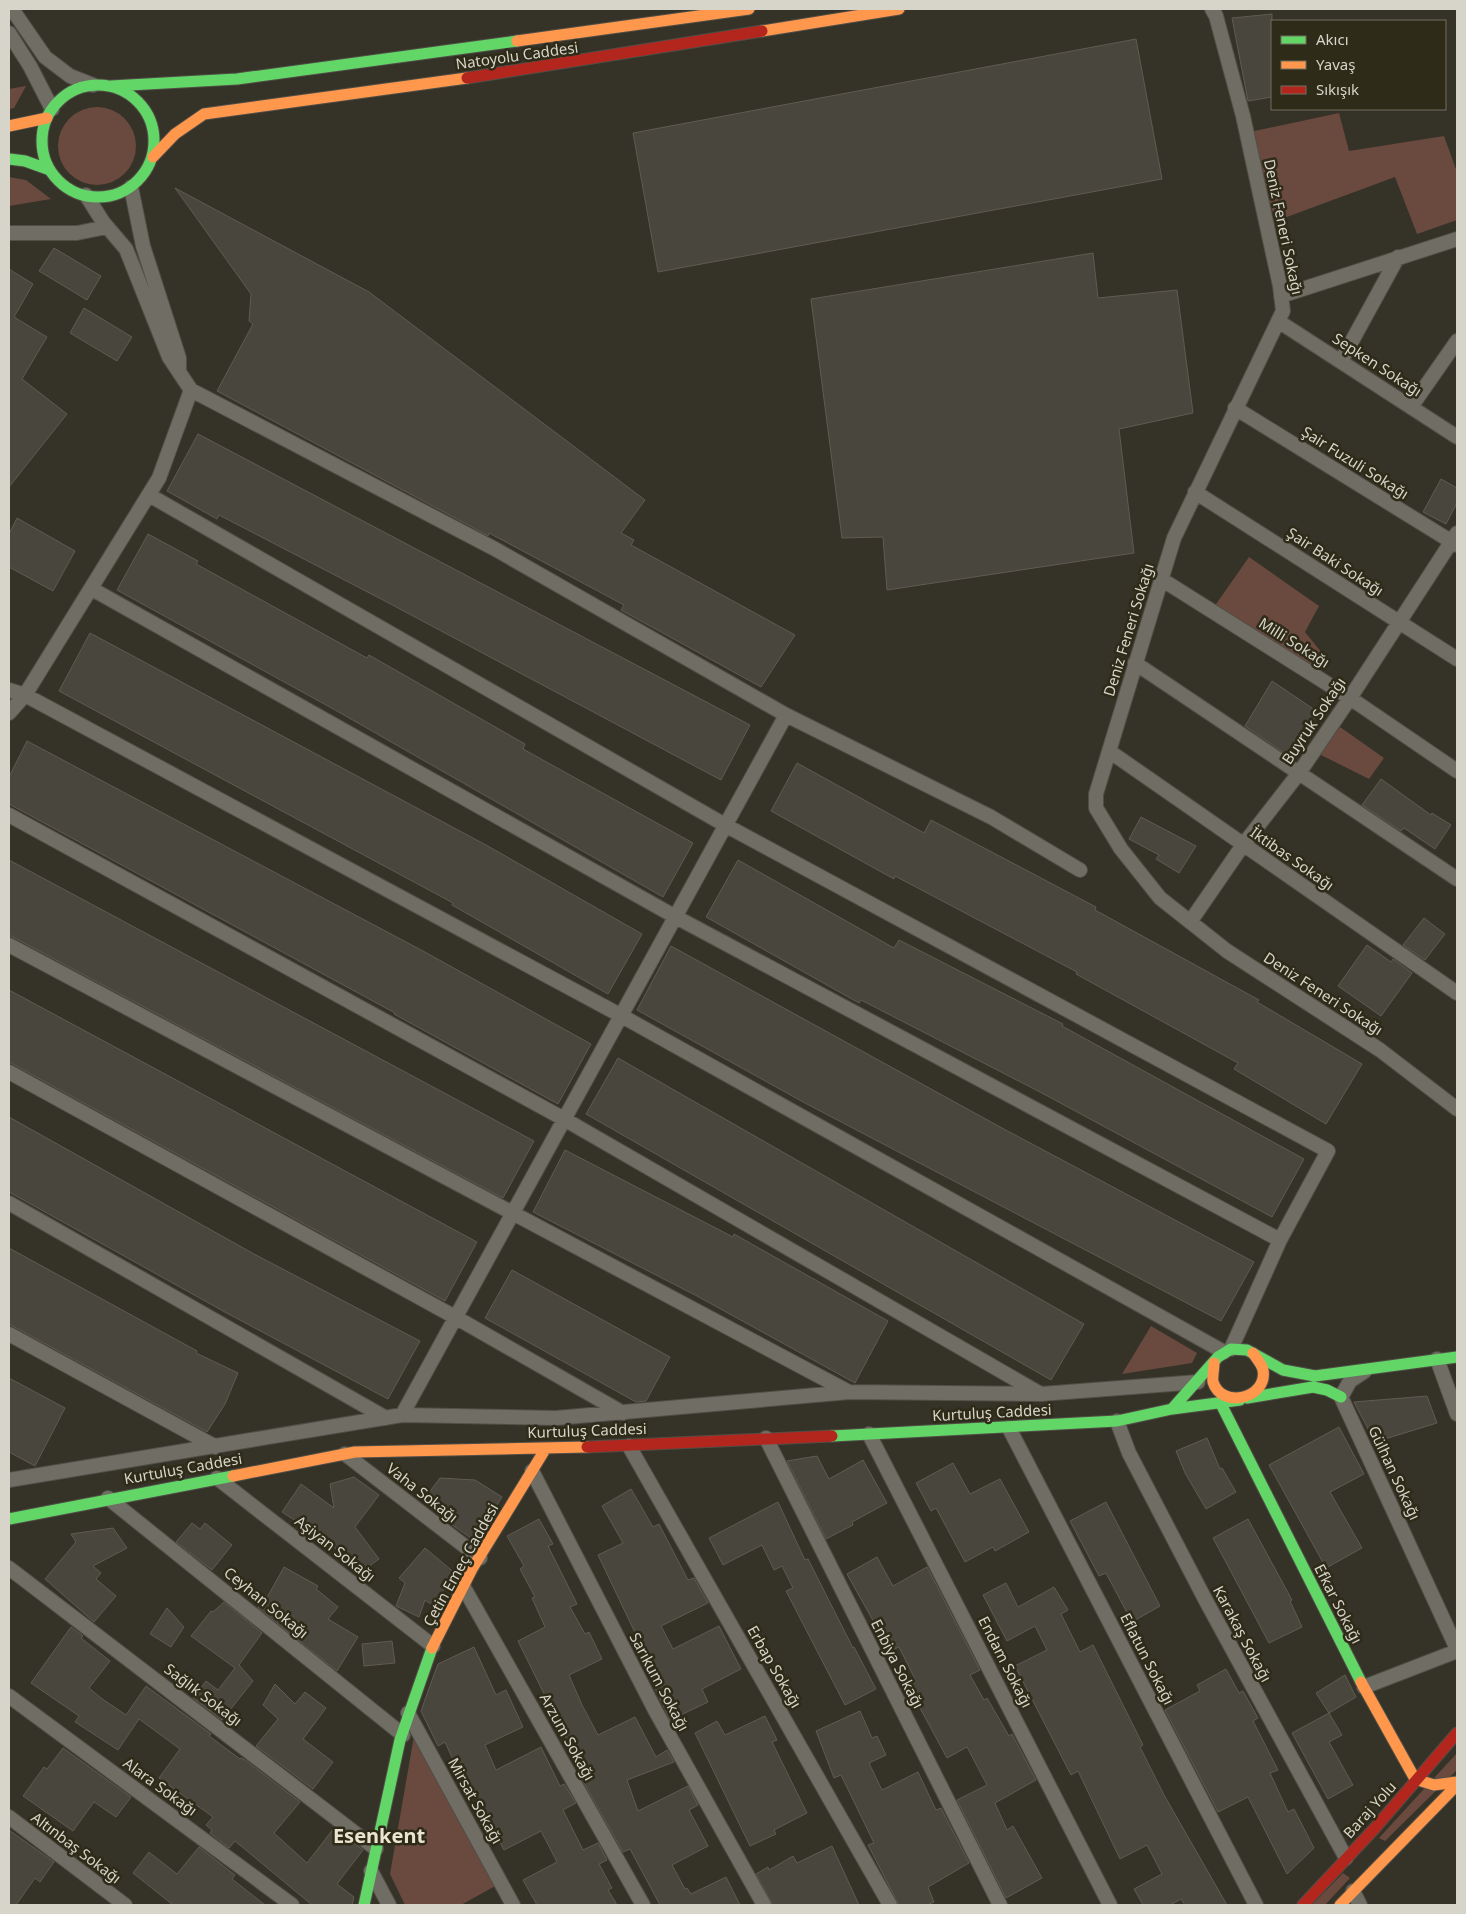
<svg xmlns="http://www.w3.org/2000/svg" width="1466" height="1914" font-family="'Noto Sans',sans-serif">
<rect width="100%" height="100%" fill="#353228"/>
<!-- green -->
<path fill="#6a4a3f" d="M 26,86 L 14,108 L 9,109 L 9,89 Z
M58 146a39 39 0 1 1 78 0a39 39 0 1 1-78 0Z
M 1339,113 L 1349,151 L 1444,136 L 1457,172 L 1457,220 L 1417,234 L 1395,177 L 1276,221 L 1245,133 Z
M 9,177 L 26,180 L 51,199 L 9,206 Z
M 1249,557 L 1319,606 L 1305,632 L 1322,653 L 1312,669 L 1214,607 Z
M 1340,727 L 1384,758 L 1369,779 L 1319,754 Z
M 1151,1326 L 1197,1353 L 1192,1363 L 1122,1374 Z
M 414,1736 L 497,1885 L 461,1905 L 405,1905 L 390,1874 Z
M 1457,1753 L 1457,1770 L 1385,1841 L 1379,1838 Z
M 1343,1873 L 1350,1878 L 1325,1905 L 1312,1905 Z"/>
<!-- building -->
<path fill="#49463d" stroke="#605b53" d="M 1272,14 L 1272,97 L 1248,101 L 1232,18 Z
M 1136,39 L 1162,179 L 658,272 L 633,133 Z
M 175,188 L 369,292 L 645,500 L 621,533 L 634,540 L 631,545 L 795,635 L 761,687 L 621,610 L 624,605 L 489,533 L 488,536 L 472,527 L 217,391 L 253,324 L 249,321 L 251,294 Z
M 54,248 L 101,276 L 87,300 L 39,271 Z
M 1093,253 L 1098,298 L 1177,290 L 1193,413 L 1119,429 L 1134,553 L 887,590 L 883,537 L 842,538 L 811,299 Z
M 9,269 L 33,284 L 14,317 L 47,337 L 22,379 L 67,414 L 9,487 Z
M 84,308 L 132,337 L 117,361 L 70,333 Z
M 198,434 L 750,725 L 721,780 L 383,600 L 219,515 L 217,519 L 167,491 Z
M 1441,479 L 1457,488 L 1457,503 L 1446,524 L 1423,512 Z
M 17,518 L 75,551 L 53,591 L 9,567 L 9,534 Z
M 148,534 L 198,561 L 196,564 L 367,658 L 369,655 L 525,744 L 523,749 L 693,843 L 663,897 L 337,711 L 117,590 Z
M 90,633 L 486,845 L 642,934 L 608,994 L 452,905 L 453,903 L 59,691 Z
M 1272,681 L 1318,712 L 1290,757 L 1245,726 Z
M 27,741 L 423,951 L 591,1044 L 558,1104 L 394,1014 L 395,1013 L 9,804 L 9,777 Z
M 797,763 L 924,833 L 931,820 L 1096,907 L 1095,910 L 1259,1000 L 1257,1002 L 1362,1064 L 1326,1124 L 1234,1069 L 1238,1063 L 1076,974 L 1077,972 L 895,876 L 894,879 L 771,811 Z
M 1381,779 L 1431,815 L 1432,813 L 1451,825 L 1435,849 L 1404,828 L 1401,831 L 1362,805 Z
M 1141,817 L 1196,846 L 1179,873 L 1156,859 L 1159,855 L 1129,839 Z
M 9,860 L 534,1141 L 503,1198 L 9,935 Z
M 738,860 L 894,948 L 899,940 L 1063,1024 L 1062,1026 L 1304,1159 L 1272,1217 L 1040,1092 L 861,1000 L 859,1003 L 706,917 Z
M 1424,918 L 1445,934 L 1425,960 L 1403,945 Z
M 1367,945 L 1391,962 L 1393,959 L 1412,973 L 1381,1016 L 1338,986 Z
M 671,946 L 1002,1128 L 1254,1262 L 1221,1321 L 805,1103 L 637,1010 Z
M 9,990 L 477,1242 L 445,1301 L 9,1062 Z
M 618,1058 L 1084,1324 L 1051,1380 L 586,1114 Z
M 9,1117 L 254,1254 L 420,1341 L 388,1399 L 223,1311 L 9,1192 Z
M 565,1150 L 733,1237 L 734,1234 L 888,1321 L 855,1383 L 697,1296 L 533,1212 Z
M 9,1248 L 197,1351 L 196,1353 L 238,1373 L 225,1404 L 207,1432 L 9,1324 Z
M 512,1270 L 670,1357 L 646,1401 L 636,1402 L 485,1318 Z
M 9,1378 L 65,1408 L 35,1466 L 9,1452 Z
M 1427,1396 L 1437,1423 L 1375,1442 L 1354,1402 Z
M 1339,1427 L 1364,1474 L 1330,1492 L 1362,1548 L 1326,1568 L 1269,1465 Z
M 1207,1438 L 1220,1469 L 1222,1468 L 1236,1492 L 1206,1509 L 1185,1473 L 1176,1451 Z
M 817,1456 L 829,1479 L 863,1460 L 887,1503 L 852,1522 L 853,1525 L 826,1539 L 787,1461 Z
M 953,1463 L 970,1494 L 1000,1479 L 1029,1532 L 995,1551 L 993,1547 L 965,1562 L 936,1508 L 931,1511 L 916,1483 Z
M 354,1477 L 379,1495 L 355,1527 L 379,1559 L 357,1575 L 330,1542 L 306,1520 L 305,1522 L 298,1518 L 296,1521 L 282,1512 L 301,1484 L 334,1508 L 330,1484 Z
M 440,1478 L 475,1480 L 502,1497 L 475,1541 L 448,1522 L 452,1516 L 428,1494 Z
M 631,1489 L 653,1527 L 659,1524 L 688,1580 L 694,1578 L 708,1603 L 661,1626 L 673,1649 L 719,1626 L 741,1669 L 702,1689 L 708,1702 L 670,1720 L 644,1665 L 649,1662 L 598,1555 L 623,1543 L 602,1506 Z
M 778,1502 L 805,1560 L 808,1559 L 853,1648 L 854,1647 L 876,1689 L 845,1705 L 786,1591 L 793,1588 L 782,1566 L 774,1570 L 762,1545 L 723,1565 L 709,1538 Z
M 1106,1502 L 1160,1606 L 1132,1622 L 1106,1573 L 1099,1576 L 1070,1521 Z
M 539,1519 L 553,1544 L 548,1546 L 577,1604 L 570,1607 L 585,1634 L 589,1632 L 602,1659 L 569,1675 L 582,1705 L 598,1735 L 635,1717 L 656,1757 L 667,1750 L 674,1762 L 627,1780 L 638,1811 L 688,1786 L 698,1805 L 689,1810 L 708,1846 L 672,1865 L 685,1889 L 687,1888 L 691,1894 L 726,1877 L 740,1905 L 660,1905 L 630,1849 L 623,1852 L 580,1776 L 584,1775 L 518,1641 L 545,1627 L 532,1598 L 535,1597 L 520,1569 L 524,1566 L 507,1536 Z
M 1248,1519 L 1292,1600 L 1290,1601 L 1302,1627 L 1269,1643 L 1213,1538 Z
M 192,1523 L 200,1529 L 205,1523 L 232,1545 L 212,1570 L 176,1542 Z
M 113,1528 L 127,1548 L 93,1566 L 101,1573 L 96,1579 L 116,1596 L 94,1622 L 45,1579 L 76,1542 L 71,1534 Z
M 425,1548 L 456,1574 L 432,1605 L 425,1600 L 419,1617 L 396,1606 L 405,1583 L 399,1578 Z
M 877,1557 L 893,1586 L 927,1567 L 980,1670 L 970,1675 L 984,1700 L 987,1698 L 1009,1736 L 1012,1734 L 1036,1780 L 995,1803 L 1007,1830 L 1013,1826 L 1042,1878 L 1006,1898 L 957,1800 L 987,1785 L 967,1747 L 947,1758 L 907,1684 L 915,1679 L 899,1647 L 890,1651 L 847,1574 Z
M 284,1567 L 318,1586 L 316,1589 L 338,1607 L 328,1619 L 358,1637 L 337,1671 L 258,1608 L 269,1594 Z
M 1006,1583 L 1018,1607 L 1054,1587 L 1068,1610 L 1061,1614 L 1080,1652 L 1093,1645 L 1143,1745 L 1140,1747 L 1164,1795 L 1227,1905 L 1185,1905 L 1181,1899 L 1170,1905 L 1143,1905 L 1134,1889 L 1162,1874 L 1147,1845 L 1120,1859 L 1078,1771 L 1071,1775 L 1015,1666 L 1047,1650 L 1035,1626 L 1007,1641 L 983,1595 Z
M 224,1602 L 262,1633 L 239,1665 L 253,1681 L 222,1720 L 193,1698 L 206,1681 L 218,1690 L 235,1668 L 191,1636 L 211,1611 L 213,1612 Z
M 167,1608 L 184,1627 L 171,1647 L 150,1634 Z
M 71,1627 L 83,1636 L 81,1638 L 110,1661 L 89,1688 L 101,1698 L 126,1715 L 146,1686 L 211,1734 L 209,1736 L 240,1759 L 241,1758 L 245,1760 L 300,1802 L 274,1833 L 307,1863 L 334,1828 L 363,1850 L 337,1884 L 354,1897 L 352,1905 L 312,1905 L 235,1841 L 229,1848 L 210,1833 L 212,1830 L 206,1825 L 213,1817 L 159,1778 L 180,1749 L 139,1719 L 118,1750 L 75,1722 L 79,1716 L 31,1683 Z
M 392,1641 L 395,1663 L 364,1666 L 362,1644 Z
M 474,1647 L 496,1695 L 506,1690 L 523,1727 L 485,1745 L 496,1770 L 541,1747 L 560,1786 L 564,1784 L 576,1803 L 563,1810 L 583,1850 L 598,1843 L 607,1860 L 599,1864 L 612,1888 L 608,1890 L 617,1905 L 537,1905 L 523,1880 L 557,1862 L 541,1831 L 504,1850 L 463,1773 L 460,1775 L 445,1742 L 438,1746 L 421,1711 L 432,1680 L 438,1664 Z
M 1226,1669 L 1239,1693 L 1243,1691 L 1258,1718 L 1253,1721 L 1278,1770 L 1270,1773 L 1288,1812 L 1294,1809 L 1314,1848 L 1287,1874 L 1248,1797 L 1218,1812 L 1165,1710 L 1200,1691 L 1197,1685 Z
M 1345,1675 L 1356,1697 L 1329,1713 L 1316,1693 Z
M 275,1684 L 295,1704 L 305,1692 L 326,1708 L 303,1739 L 333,1762 L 313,1789 L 256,1746 L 278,1719 L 263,1705 Z
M 860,1711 L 872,1738 L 877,1736 L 886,1755 L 869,1763 L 882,1790 L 918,1772 L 936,1810 L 941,1808 L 969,1863 L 928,1887 L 934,1902 L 927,1905 L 899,1905 L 868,1845 L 874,1843 L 841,1775 L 834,1778 L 816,1731 Z
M 1329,1713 L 1342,1735 L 1329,1742 L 1353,1785 L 1328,1799 L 1292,1733 Z
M 765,1716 L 777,1740 L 772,1742 L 807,1813 L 774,1830 L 776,1834 L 750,1846 L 695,1733 L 717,1721 L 725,1735 Z
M 63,1748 L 131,1797 L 116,1817 L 94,1802 L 73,1831 L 23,1796 L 44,1767 L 47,1769 Z
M 9,1830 L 54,1862 L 40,1882 L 35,1878 L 16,1905 L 9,1905 Z
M 832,1846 L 859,1905 L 773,1905 L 756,1874 L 768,1867 L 769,1870 L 793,1856 L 797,1863 Z
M 199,1847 L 235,1875 L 232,1879 L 265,1905 L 173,1905 L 133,1873 L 149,1852 L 177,1874 Z"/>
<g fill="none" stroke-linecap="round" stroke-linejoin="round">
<defs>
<path id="street" d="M 12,9 L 45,57 L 70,76 L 93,85
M 1212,9 L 1216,16 L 1243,116 L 1280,286 L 1283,311 L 1174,538 L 1096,794 L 1096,808 L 1121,849 L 1160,898 L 1227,951 L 1380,1050 L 1457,1109
M 9,33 L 30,66 L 52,109
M 131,187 L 143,246 L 179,358 L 179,369
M 9,233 L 77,233 L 107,227
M 1281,296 L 1457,239
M 1278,321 L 1457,437
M 1341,361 L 1398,257
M 191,390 L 495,549 L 786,715 L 991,817 L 1080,870
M 1411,407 L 1457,341
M 1235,408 L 1457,545
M 1195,492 L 1457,659
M 149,495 L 725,825 L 1328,1151 L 1280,1240 L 1231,1349
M 1161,579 L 1350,698 L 1457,771
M 92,589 L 674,916 L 1280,1240
M 1135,663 L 1457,879
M 9,690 L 25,695 L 620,1015 L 1224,1352
M 9,713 L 25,695 L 159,478 L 191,390 L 169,357 L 126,249 L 103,222 L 86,195
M 1109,751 L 1457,993
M 9,815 L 564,1119 L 1039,1393
M 1190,922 L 1243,845 L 1299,773 L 1350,698 L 1457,533
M 9,945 L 849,1392
M 9,1072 L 455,1317 L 623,1413
M 9,1203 L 386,1418
M 9,1334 L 216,1447
M 1437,1359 L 1457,1414
M 1365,1371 L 1350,1381 L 1341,1397 L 1457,1649
M 402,1415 L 786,715
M 1117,1421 L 1129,1453 L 1206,1601 L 1346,1858
M 1009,1428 L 1256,1905
M 869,1434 L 1110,1905
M 766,1438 L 1000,1905
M 629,1446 L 890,1905
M 345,1454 L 480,1558
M 532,1471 L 655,1710 L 764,1905
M 217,1478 L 433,1646
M 9,1480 L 402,1415 L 556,1418 L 850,1392 L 1041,1394 L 1198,1382
M 108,1498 L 403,1735
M 9,1568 L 376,1849
M 463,1586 L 643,1905
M 1364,1687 L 1457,1651
M 9,1696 L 292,1905
M 408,1713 L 513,1905
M 9,1817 L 125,1905
M 371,1871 L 389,1905
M 1353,1891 L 1360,1905"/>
<path id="fast" d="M42 141a56 56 0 1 1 112 0a56 56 0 1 1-112 0Z
M 111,86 L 237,79 L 517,41
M 9,159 L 25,161 L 50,170
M 1247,1398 L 1313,1387 L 1327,1390 L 1341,1397
M 1220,1402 L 1361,1682
M 1172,1409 L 1218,1357 L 1231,1349 L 1247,1350 L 1283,1370 L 1315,1376 L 1457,1357
M 832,1436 L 1117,1421 L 1172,1409 L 1240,1400
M 9,1519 L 233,1476
M 364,1905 L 400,1740 L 432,1648"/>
<path id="slow" d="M 762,31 L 899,9
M 517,41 L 749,9
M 9,126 L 47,118
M 153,157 L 175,134 L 204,114 L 467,78
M 1214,1363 C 1214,1369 1212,1377 1213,1382 C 1222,1410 1268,1398 1263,1370 C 1262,1364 1256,1358 1253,1353
M 233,1476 L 355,1452 L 587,1447
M 432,1648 L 472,1569 L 546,1448
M 1361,1682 L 1415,1779 L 1434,1785 L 1457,1782
M 1340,1905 L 1457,1785"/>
<path id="jam" d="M 467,78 L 762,31
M 587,1447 L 832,1436
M 1303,1905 L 1375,1828 L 1457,1733"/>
</defs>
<!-- street casing -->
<use href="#street" stroke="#504e46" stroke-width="16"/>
<!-- fast casing -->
<use href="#fast" stroke="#504e46" stroke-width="13"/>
<!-- slow casing -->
<use href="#slow" stroke="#504e46" stroke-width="13"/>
<!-- jam casing -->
<use href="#jam" stroke="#504e46" stroke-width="13"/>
<!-- street -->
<use href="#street" stroke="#706d64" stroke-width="14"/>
<!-- fast -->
<use href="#fast" stroke="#63d668" stroke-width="11"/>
<!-- slow -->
<use href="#slow" stroke="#ff974d" stroke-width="11"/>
<!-- jam -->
<use href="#jam" stroke="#b3261e" stroke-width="11"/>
</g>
<g text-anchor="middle" stroke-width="5" stroke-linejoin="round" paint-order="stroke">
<!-- street labels -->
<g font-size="15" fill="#d7d4c9" stroke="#2f2b19">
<text transform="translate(517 56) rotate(-8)" y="5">Natoyolu Caddesi</text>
<text transform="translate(1283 227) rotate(78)" y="5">Deniz Feneri Sokağı</text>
<text transform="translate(1377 365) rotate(33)" y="5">Sepken Sokağı</text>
<text transform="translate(1355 463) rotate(32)" y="5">Şair Fuzuli Sokağı</text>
<text transform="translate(1335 562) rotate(33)" y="5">Şair Baki Sokağı</text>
<text transform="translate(1129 630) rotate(-73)" y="5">Deniz Feneri Sokağı</text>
<text transform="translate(1294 643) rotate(32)" y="5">Milli Sokağı</text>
<text transform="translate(1314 721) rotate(-56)" y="5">Buyruk Sokağı</text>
<text transform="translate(1292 859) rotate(35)" y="5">İktibas Sokağı</text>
<text transform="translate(1323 994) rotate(33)" y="5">Deniz Feneri Sokağı</text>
<text transform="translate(992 1413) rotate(-3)" y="5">Kurtuluş Caddesi</text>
<text transform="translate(587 1431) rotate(-2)" y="5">Kurtuluş Caddesi</text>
<text transform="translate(183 1469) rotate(-10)" y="5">Kurtuluş Caddesi</text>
<text transform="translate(1394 1473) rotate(65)" y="5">Gülhan Sokağı</text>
<text transform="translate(422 1493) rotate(38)" y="5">Vaha Sokağı</text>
<text transform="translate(335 1549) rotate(38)" y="5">Aşiyan Sokağı</text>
<text transform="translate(461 1565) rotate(-61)" y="5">Çetin Emeç Caddesi</text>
<text transform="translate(266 1603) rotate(39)" y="5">Ceyhan Sokağı</text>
<text transform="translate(1338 1604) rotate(63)" y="5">Efkar Sokağı</text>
<text transform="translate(1242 1634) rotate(62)" y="5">Karakaş Sokağı</text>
<text transform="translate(1147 1659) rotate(63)" y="5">Eflatun Sokağı</text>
<text transform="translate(1005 1662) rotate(63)" y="5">Endam Sokağı</text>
<text transform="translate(897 1664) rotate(63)" y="5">Enbiya Sokağı</text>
<text transform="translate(774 1667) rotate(60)" y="5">Erbap Sokağı</text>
<text transform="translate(659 1682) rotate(62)" y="5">Sarıkum Sokağı</text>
<text transform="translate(203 1695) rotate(37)" y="5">Sağlık Sokağı</text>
<text transform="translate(567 1737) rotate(61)" y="5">Arzum Sokağı</text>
<text transform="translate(160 1787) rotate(36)" y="5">Alara Sokağı</text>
<text transform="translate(475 1801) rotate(61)" y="5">Mirsat Sokağı</text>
<text transform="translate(1370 1810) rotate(-48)" y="5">Baraj Yolu</text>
<text transform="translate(76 1848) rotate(37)" y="5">Altınbaş Sokağı</text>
</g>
<!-- district labels -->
<g font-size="20" font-weight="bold" fill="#ebe4ce" stroke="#2f2b19">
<text x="379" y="1843">Esenkent</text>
</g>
</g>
<!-- border -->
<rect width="1466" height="1914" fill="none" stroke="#d7d4c9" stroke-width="20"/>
<!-- legend -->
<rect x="1271" y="20" width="175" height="90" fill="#2f2b19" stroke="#726f5f"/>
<rect x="1281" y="36" width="25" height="8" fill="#63d668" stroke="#726f5f"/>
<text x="1316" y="45" font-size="15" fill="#d7d4c9">Akıcı</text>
<rect x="1281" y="61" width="25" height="8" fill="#ff974d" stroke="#726f5f"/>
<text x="1316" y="70" font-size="15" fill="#d7d4c9">Yavaş</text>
<rect x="1281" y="86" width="25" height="8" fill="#b3261e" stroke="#726f5f"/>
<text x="1316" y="95" font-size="15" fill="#d7d4c9">Sıkışık</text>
</svg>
